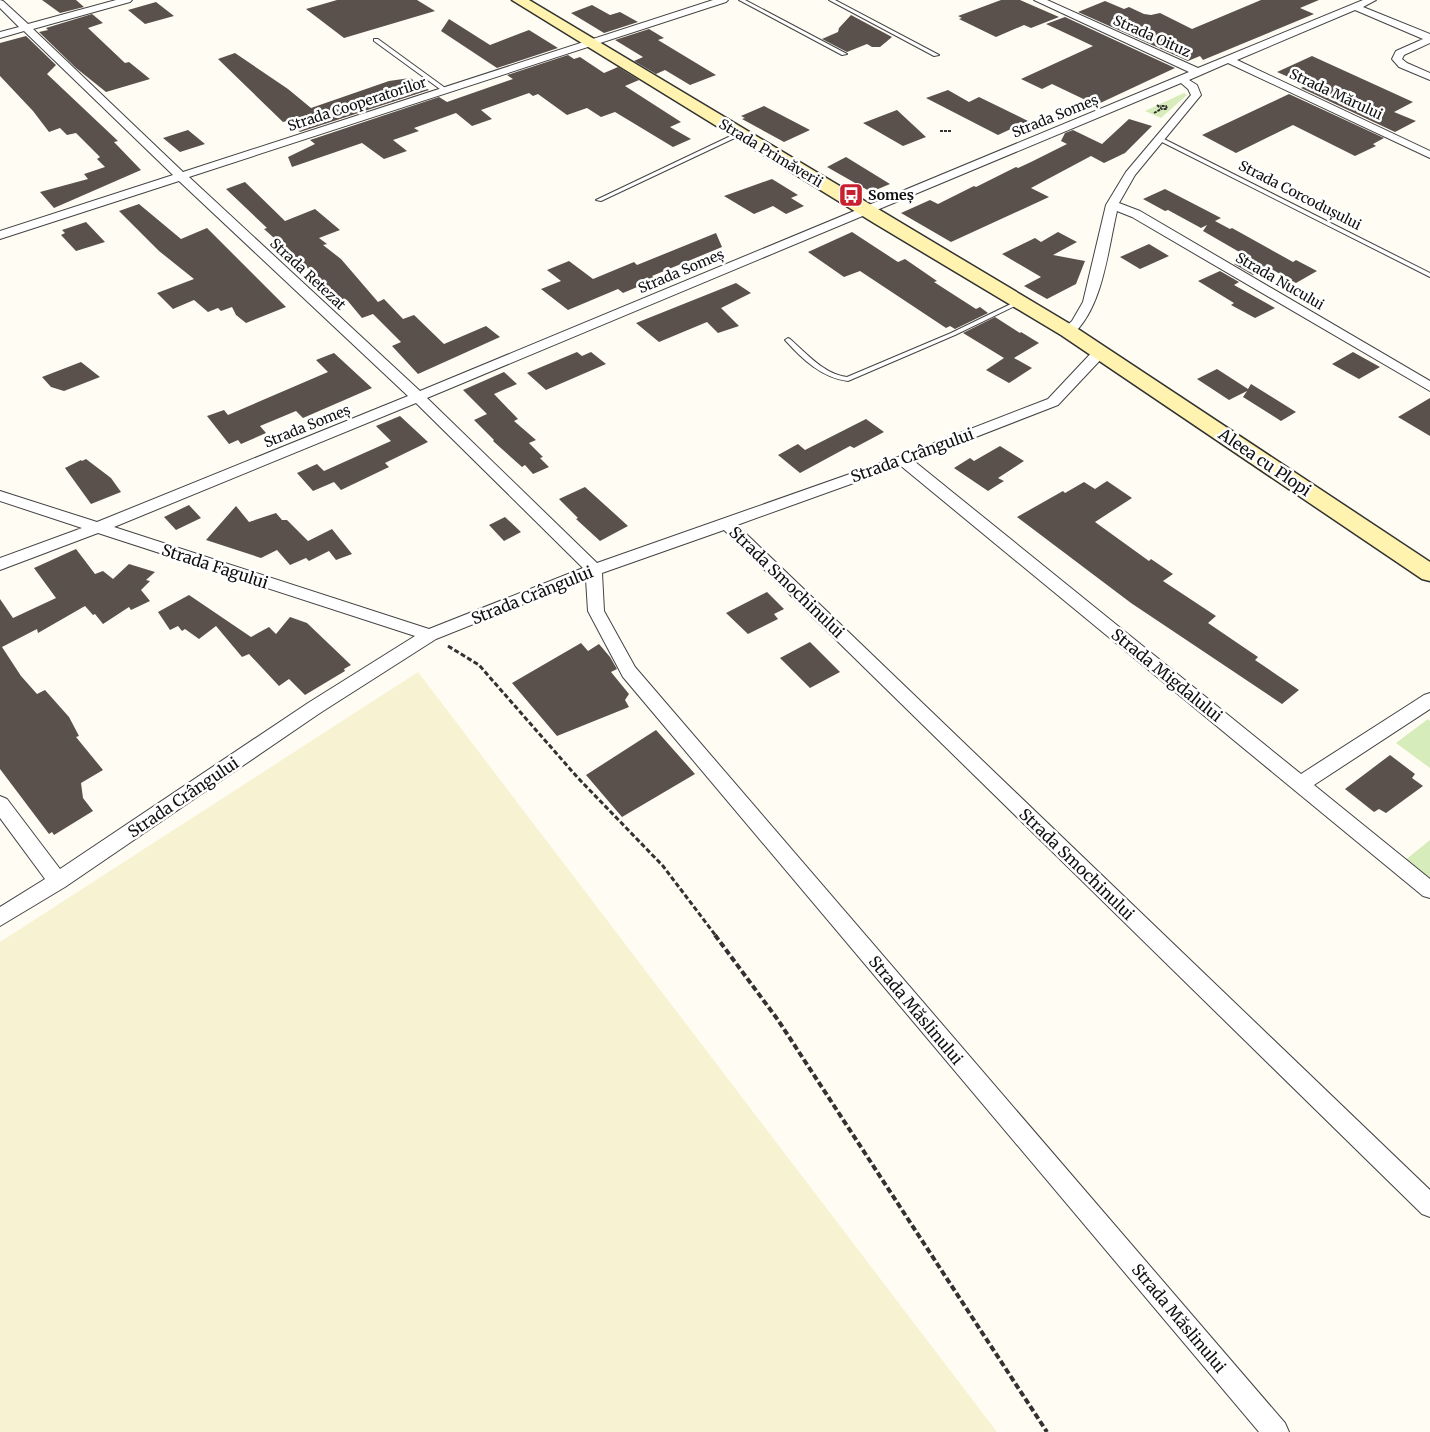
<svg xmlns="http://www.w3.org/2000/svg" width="1430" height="1432" font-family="Merriweather,serif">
<rect width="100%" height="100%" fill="#fffcf4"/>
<!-- farmland -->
<path fill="#f7f2d2" d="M 418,672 L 997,1432 L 0,1432 L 0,942 Z"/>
<!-- green -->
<path fill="#d6ecba" d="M 1184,93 L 1187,95 L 1161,118 L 1145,111 Z
M 1428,719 L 1430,721 L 1430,768 L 1396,743 Z
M 1430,840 L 1430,882 L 1404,861 Z"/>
<!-- building -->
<path fill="#5a514c" d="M 42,0 L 76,0 L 84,7 L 60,13 Z
M 337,0 L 417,0 L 435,11 L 344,38 L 306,9 Z
M 1001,0 L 1020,0 L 1059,17 L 1031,28 L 1024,25 L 996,37 L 959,19 L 962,18 L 958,16 Z
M 1261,0 L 1319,0 L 1300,8 L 1314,14 L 1203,60 L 1200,56 L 1188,61 L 1078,12 L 1105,1 L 1124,9 L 1129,7 L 1144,14 L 1151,15 L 1160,13 L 1192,29 Z
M 156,2 L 174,16 L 145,24 L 128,10 Z
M 592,5 L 610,15 L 620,12 L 638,22 L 604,33 L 571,13 Z
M 92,14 L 103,23 L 88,28 L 125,63 L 129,62 L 150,79 L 106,92 L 76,68 L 39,32 L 48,30 L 46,28 Z
M 851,15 L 892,37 L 880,47 L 872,47 L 867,44 L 847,52 L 822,39 L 838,32 L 839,28 Z
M 1065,17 L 1175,68 L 1096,105 L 1052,84 L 1042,89 L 1021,79 L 1093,46 L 1046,24 Z
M 449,19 L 490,45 L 529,30 L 558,48 L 497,68 L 441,31 Z
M 649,29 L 664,38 L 658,40 L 716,75 L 690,85 L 665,70 L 656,74 L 634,61 L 643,57 L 615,40 Z
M 26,36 L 56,65 L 47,74 L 118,141 L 114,142 L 141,170 L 54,208 L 40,192 L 88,179 L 84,174 L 105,167 L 97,159 L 100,157 L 76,133 L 67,135 L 60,128 L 49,132 L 33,111 L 0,76 L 0,43 Z
M 235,53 L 288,89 L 311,108 L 389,81 L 410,78 L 429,90 L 300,132 L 287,121 L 283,122 L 218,59 Z
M 568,55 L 574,59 L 580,57 L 604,73 L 618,67 L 639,80 L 625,86 L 681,122 L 670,127 L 691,139 L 673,147 L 615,112 L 601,117 L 587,108 L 567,115 L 538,94 L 533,96 L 529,93 L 481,110 L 492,119 L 472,126 L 456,113 L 414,128 L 419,131 L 393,140 L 407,151 L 384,159 L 362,143 L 292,167 L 288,157 L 315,144 L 310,140 L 439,97 L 447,102 L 513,79 L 507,75 Z
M 1312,56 L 1413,102 L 1394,112 L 1416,121 L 1395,132 L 1301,88 L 1307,85 L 1277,72 Z
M 948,90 L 969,102 L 979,97 L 1028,121 L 998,135 L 926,98 Z
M 1289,94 L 1384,138 L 1373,144 L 1376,146 L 1355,156 L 1293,125 L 1236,153 L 1202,135 Z
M 764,106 L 810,130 L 784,142 L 742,119 L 745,118 L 741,116 Z
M 897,110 L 926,137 L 903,146 L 863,123 Z
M 1129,119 L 1152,126 L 1125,153 L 1104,163 L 1091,156 L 1031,188 L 1049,197 L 951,242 L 901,213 L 930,200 L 938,204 L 974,186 L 976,187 L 1016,167 L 1018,168 L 1031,162 L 1067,144 L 1061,141 L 1065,133 L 1073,130 L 1102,144 Z
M 188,130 L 205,144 L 180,152 L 163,138 Z
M 846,157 L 890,184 L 871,192 L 827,167 Z
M 772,179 L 798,195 L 791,198 L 804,206 L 786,214 L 773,206 L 754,214 L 724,196 Z
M 245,182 L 285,221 L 315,209 L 340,230 L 319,238 L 327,244 L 323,245 L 341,259 L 378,302 L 384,299 L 403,319 L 414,315 L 444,344 L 486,326 L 500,337 L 418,374 L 392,346 L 401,342 L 373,314 L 362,318 L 347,300 L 344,301 L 264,229 L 267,228 L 226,189 Z
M 1165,189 L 1221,218 L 1215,221 L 1230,229 L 1232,228 L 1293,262 L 1296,260 L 1317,271 L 1296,283 L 1268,267 L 1253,275 L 1234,264 L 1248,257 L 1203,231 L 1207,225 L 1201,228 L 1168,210 L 1165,211 L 1143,199 Z
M 139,204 L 181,239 L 207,228 L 286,307 L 246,323 L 236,315 L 232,307 L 221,311 L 218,308 L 208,312 L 194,300 L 173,309 L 157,293 L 194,279 L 159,251 L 119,211 Z
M 86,222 L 105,242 L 76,251 L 61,235 L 65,233 L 62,230 Z
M 852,232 L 898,262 L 905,259 L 937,281 L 934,282 L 976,309 L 980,307 L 988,313 L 955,329 L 950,326 L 946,328 L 860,271 L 844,277 L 808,252 Z
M 1058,232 L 1077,242 L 1053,255 L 1085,261 L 1076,284 L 1047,299 L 1024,286 L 1041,277 L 1002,254 L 1035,238 L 1041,242 Z
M 716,233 L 722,247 L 652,276 L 656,279 L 623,293 L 618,289 L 568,310 L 541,289 L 561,281 L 547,270 L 569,261 L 593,279 L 634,262 L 637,265 Z
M 1149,244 L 1169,256 L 1140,269 L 1120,257 Z
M 1220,271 L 1239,282 L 1234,285 L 1275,308 L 1255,318 L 1231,305 L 1234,303 L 1198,281 Z
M 736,283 L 751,293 L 721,308 L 739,326 L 718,333 L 707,322 L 659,342 L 636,323 Z
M 995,317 L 1020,333 L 1021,332 L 1039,343 L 1014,358 L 1032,368 L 1009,383 L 986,370 L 1004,358 L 963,333 Z
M 577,352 L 582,356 L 591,352 L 606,364 L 546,390 L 527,373 Z
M 1353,352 L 1380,367 L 1359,379 L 1332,364 Z
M 334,353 L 372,388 L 303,418 L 296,411 L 260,426 L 266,433 L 241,444 L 238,440 L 229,444 L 207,416 L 224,410 L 228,415 L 328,372 L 316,360 Z
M 81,362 L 100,377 L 64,391 L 51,387 L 42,377 Z
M 1217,369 L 1248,389 L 1251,384 L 1296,412 L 1281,421 L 1243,397 L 1247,391 L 1229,400 L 1197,379 Z
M 504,372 L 517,384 L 494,394 L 518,419 L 514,421 L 536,440 L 529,443 L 543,457 L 540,458 L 549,467 L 533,474 L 525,465 L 522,467 L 493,441 L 494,440 L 474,420 L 487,414 L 463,390 Z
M 1430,398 L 1430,436 L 1398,417 Z
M 400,416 L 428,442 L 385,463 L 389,467 L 341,490 L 334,482 L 313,491 L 297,473 L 317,464 L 324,471 L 391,441 L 376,426 Z
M 866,419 L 884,432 L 854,448 L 850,446 L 800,473 L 778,455 L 798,444 L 805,450 Z
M 1000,446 L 1024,461 L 998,478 L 1004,481 L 988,491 L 954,468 L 970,458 L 974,461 Z
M 86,459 L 111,478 L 121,492 L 91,504 L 65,468 L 81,460 L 82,461 Z
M 1107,481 L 1132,498 L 1095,522 L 1149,561 L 1151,559 L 1173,574 L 1163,581 L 1216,616 L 1208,623 L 1258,657 L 1255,660 L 1299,690 L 1282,704 L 1131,603 L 1017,517 L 1063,491 L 1065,493 L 1084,482 L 1095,489 Z
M 585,487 L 616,515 L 628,526 L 600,541 L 576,519 L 578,518 L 559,499 Z
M 189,505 L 201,518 L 176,530 L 164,517 Z
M 236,506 L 249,522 L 276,513 L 282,520 L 287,520 L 308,541 L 332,529 L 352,554 L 336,560 L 329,551 L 309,561 L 306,558 L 290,565 L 277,550 L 261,558 L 206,540 Z
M 505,517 L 521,532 L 504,541 L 489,525 Z
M 76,549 L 95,574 L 103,571 L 113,579 L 129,564 L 155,572 L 146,580 L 150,581 L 141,590 L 150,601 L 131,610 L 129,607 L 103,624 L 95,614 L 93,615 L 85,606 L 38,633 L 37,629 L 2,647 L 21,676 L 37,694 L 45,690 L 69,717 L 79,736 L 76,737 L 103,770 L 81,783 L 83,798 L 93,811 L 54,835 L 52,832 L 49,834 L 0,769 L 0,599 L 13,618 L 56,598 L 34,568 Z
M 767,592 L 784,609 L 774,614 L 778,619 L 748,634 L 726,613 Z
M 189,595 L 251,637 L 269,627 L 276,634 L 290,617 L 307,623 L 351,665 L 344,669 L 345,671 L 305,695 L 289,679 L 279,686 L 249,654 L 242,657 L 216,626 L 199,639 L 185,629 L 182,631 L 178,626 L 170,630 L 158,612 Z
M 810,642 L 840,672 L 810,688 L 780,658 Z
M 581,643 L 588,651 L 599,644 L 610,657 L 617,669 L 611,672 L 629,694 L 625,700 L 629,707 L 557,736 L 512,683 Z
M 656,730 L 695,774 L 622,817 L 586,775 Z
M 1390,755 L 1415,774 L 1412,778 L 1423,786 L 1386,813 L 1379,809 L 1374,812 L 1345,789 Z"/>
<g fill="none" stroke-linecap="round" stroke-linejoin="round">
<defs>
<path id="lane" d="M 739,0 L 745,0 L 847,54 L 842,55 Z
M 829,0 L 835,0 L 939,55 L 934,56 Z
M 374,39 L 378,39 L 448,90 L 448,92 L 444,92 L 374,41 Z
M 739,132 L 742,134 L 741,135 L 601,201 L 596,200 Z
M 1158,136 L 1430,273 L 1430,277 L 1156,139 L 1155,138 Z
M 1019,300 L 1022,302 L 1021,303 L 955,335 L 848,381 C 822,378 802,359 785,340 L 788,338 L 790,339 C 807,354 824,374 847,377 L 951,333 Z"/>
<path id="street" d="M 0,0 L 3,1 L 28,24 L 116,0 L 132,0 L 130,2 L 33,29 L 183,172 L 713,0 L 728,0 L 726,2 L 189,177 L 420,391 L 1189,72 L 1034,0 L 1047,0 L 1198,68 L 1363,0 L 1376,0 L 1363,7 L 1430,34 L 1430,43 L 1404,55 L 1402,59 L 1407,63 L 1430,73 L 1430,80 L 1399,67 L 1392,59 L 1396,51 L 1423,39 L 1355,10 L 1237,60 L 1430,151 L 1430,158 L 1228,63 L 1189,80 L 1197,85 L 1201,95 L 1135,175 L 1119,203 L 1140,211 L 1430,381 L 1430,391 L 1132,217 L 1117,211 C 1108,249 1103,307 1073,334 L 1063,334 L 1061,331 L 1072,321 L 1083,302 L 1106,205 L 1126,172 L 1191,95 L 1188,89 L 1181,83 L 427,398 L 597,563 L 898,457 L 1048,399 L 1095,349 L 1105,349 L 1107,352 L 1105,355 L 1058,405 L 914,461 L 1301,774 L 1424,695 L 1430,693 L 1430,709 L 1314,785 L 1430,879 L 1430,898 L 1423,896 L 901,466 L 737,525 L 1430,1190 L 1430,1217 L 1422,1214 L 724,530 L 602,573 L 604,611 L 635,667 L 1285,1423 L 1289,1432 L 1259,1432 L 623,677 L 588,611 L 586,579 L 436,639 L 320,713 L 65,887 L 0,926 L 0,907 L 45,879 L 0,818 L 0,796 L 7,799 L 60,869 L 308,703 L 415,636 L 98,533 L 0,570 L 0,558 L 82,528 L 0,501 L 0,491 L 97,522 L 408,396 L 179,181 L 0,239 L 0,231 L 173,175 L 24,31 L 0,38 L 0,32 L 19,27 L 0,8 ZM 416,403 L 583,568 L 429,629 L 114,527 Z"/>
<path id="secondary" d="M 512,0 L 529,0 L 1075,327 L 1430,562 L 1430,581 L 1422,579 L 1061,335 L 874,223 Z"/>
</defs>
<!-- lane casing -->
<use href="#lane" stroke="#434343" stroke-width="2"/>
<!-- street casing -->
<use href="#street" stroke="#434343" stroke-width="2"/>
<!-- secondary casing -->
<use href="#secondary" stroke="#323232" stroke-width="3"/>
<!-- path-far2 -->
<path stroke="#323232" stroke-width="2" stroke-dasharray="3 1" stroke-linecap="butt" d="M 1157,105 L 1162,109 L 1167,109 L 1166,106 L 1160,106
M 1154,113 L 1161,109
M 940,131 L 952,131"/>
<!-- path-far1 -->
<path stroke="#323232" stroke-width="3" stroke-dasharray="5 2.5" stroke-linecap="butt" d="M 448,646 L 479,665 L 578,778 L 663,866 L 716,936"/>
<!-- path -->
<path stroke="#323232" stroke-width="4" stroke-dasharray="6 3" stroke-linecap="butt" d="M 715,935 L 778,1020 L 1047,1432"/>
<!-- lane -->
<use href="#lane" fill="#fff" fill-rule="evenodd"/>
<!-- street -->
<use href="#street" fill="#fff" fill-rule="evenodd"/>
<!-- secondary -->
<use href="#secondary" fill="#fff3af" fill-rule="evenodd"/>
</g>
<!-- icons -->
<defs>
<symbol id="bus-square" viewBox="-11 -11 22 22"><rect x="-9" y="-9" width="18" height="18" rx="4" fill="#c8202f" stroke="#fff"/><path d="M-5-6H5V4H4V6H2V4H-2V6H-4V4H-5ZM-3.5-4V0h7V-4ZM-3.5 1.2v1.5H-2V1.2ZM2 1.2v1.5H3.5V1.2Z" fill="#fff"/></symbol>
</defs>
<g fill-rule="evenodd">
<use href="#bus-square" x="837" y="181" width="28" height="28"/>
</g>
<g text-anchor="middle" stroke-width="5" stroke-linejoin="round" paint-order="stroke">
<!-- far-street labels -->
<g font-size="14" fill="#101010" stroke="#fff">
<text transform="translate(1152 36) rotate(24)" y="5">Strada Oituz</text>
<text transform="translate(1336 94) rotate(25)" y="5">Strada Mărului</text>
<text transform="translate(357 104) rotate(-18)" y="5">Strada Cooperatorilor</text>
<text transform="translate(1055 116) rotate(-22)" y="5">Strada Someș</text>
<text transform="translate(771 153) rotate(31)" y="5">Strada Primăverii</text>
<text transform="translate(1300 195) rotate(27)" y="5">Strada Corcodușului</text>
<text transform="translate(681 271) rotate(-23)" y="5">Strada Someș</text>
<text transform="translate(308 274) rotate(43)" y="5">Strada Retezat</text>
<text transform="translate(1280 281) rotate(30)" y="5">Strada Nucului</text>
<text transform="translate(307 426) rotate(-22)" y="5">Strada Someș</text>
</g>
<!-- far-poi labels -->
<g font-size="14" font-weight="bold" fill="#101010" stroke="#fff" text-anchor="start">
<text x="868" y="200">Someș</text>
</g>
<!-- street labels -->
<g font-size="16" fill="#101010" stroke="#fff">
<text transform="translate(912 455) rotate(-20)" y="6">Strada Crângului</text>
<text transform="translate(1265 462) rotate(34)" y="6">Aleea cu Plopi</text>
<text transform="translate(215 566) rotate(18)" y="6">Strada Fagului</text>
<text transform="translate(787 582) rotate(44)" y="6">Strada Smochinului</text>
<text transform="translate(532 595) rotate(-22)" y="6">Strada Crângului</text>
<text transform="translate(1167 675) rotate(39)" y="6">Strada Migdalului</text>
<text transform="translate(183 797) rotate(-34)" y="6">Strada Crângului</text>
<text transform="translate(1077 864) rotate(44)" y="6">Strada Smochinului</text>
<text transform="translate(916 1010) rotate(50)" y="6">Strada Măslinului</text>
<text transform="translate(1179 1318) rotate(50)" y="6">Strada Măslinului</text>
</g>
</g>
</svg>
